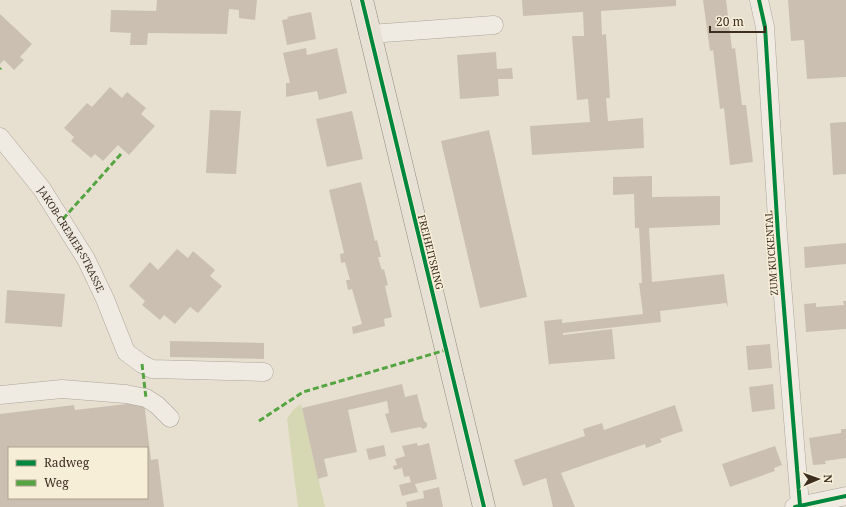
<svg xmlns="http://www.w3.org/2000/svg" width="846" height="507" font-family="'Noto Serif',serif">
<rect width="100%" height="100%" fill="#e7e0d1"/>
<!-- green -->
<path fill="#d6d7b3" d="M 301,404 L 325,507 L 298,507 L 287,419 L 293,410 Z"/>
<!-- building -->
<path fill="#cbbfb2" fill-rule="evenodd" d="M 157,0 L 257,0 L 255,20 L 239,18 L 239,10 L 229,9 L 227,34 L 148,33 L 147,45 L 130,45 L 131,33 L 110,32 L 111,10 L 156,11 Z
M 522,0 L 676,0 L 676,6 L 601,11 L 602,35 L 606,34 L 610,98 L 606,98 L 608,121 L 643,118 L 644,148 L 532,155 L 530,126 L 590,122 L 588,99 L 577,100 L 572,36 L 584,36 L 583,12 L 523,16 Z
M 703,0 L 726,0 L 732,49 L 735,48 L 742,105 L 746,105 L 753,162 L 730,165 L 724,108 L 720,109 L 713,50 L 710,51 Z
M 788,0 L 846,0 L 846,77 L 807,79 L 804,40 L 791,41 Z
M 311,12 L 316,39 L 287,45 L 282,20 L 288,19 L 287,17 Z
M 0,14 L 32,44 L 20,57 L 24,60 L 14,70 L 4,60 L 0,64 Z
M 306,48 L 307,55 L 337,48 L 347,93 L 319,100 L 317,91 L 286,97 L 286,83 L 290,83 L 283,53 Z
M 496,52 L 497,69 L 512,68 L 513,79 L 498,79 L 499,96 L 460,99 L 457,55 Z
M 110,87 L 122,98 L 127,92 L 146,108 L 141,114 L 155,126 L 129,155 L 118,145 L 103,161 L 95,154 L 91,158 L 71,141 L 74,137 L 64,128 L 87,103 L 92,107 Z
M 210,110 L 241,111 L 236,174 L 206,173 Z
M 352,111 L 363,159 L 327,167 L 316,119 Z
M 844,122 L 846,122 L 846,174 L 833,175 L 830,123 Z
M 489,130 L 527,297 L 480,308 L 441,141 Z
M 652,176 L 652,197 L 720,196 L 720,225 L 649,228 L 652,282 L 724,274 L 728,307 L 726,303 L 660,311 L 661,322 L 563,333 L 563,335 L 612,329 L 615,359 L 550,364 L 549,366 L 544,321 L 562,319 L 562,323 L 643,314 L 639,283 L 642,283 L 639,228 L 635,228 L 634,194 L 613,195 L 613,177 Z
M 361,182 L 375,241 L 377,240 L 381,257 L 378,257 L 380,264 L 382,270 L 384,269 L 388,285 L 385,286 L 392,317 L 384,319 L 385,326 L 353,334 L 352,327 L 362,324 L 352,289 L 348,290 L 346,280 L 350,280 L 345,262 L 341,263 L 340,254 L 344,253 L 329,190 Z
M 846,243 L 846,264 L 805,268 L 804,247 Z
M 177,249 L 188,258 L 193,251 L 215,270 L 210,276 L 222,286 L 198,313 L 190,307 L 175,324 L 164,315 L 160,320 L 142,305 L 145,301 L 129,286 L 150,262 L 158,270 Z
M 7,290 L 65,294 L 62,327 L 5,323 Z
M 843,301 L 846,301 L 846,329 L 806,332 L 804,304 L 816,303 L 816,307 L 844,305 Z
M 170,341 L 264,343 L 264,359 L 170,357 Z
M 770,344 L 772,368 L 748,370 L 746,346 Z
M 402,384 L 405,397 L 417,394 L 424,421 L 427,423 L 427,427 L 423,429 L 420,427 L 391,433 L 385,414 L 389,413 L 387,401 L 348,410 L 357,452 L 324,459 L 328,476 L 318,479 L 302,408 Z
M 773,384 L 775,409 L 752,412 L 749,387 Z
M 144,402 L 151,460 L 158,459 L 164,507 L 0,507 L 0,414 L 74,405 L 75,410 ZM 9,448 L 147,448 L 147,498 L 9,498 Z
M 675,405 L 683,431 L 660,439 L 662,442 L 646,448 L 645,444 L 561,473 L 575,507 L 553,507 L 546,478 L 523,486 L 514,460 L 585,436 L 583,429 L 602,423 L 604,430 Z
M 841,429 L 846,429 L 846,458 L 825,461 L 826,464 L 813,465 L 809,438 L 841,433 Z
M 417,443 L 418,446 L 429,443 L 437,479 L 415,484 L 418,492 L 402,496 L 399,485 L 411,482 L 409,476 L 404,477 L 402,468 L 394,470 L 393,466 L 397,465 L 395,459 L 405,456 L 402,446 Z
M 384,445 L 386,456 L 369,460 L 366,449 Z
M 775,446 L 782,465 L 774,468 L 775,471 L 730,487 L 722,464 Z
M 439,487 L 443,507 L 407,507 L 406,502 L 424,498 L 423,491 Z"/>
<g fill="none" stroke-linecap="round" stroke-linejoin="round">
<defs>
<g id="minor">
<path d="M 759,0 L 765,27 L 778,235 L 800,505"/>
<path d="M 370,34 L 494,25"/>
<path id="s1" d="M 0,137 L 42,189 L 86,259 L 105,299 L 126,352 L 142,364 L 152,369 L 264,372"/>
<path d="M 0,395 L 62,389 L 126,394 L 146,398 L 157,405 L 170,418"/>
<path d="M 794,507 L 846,496"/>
</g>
<path id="major" d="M 362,0 L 484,507"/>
</defs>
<!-- minor casing -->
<use href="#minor" stroke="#ada599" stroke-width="19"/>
<!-- major casing -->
<use href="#major" stroke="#928b80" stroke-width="23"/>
<!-- minor -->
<use href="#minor" stroke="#efebe3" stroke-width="18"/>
<!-- major -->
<use href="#major" stroke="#e6e1d4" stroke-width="22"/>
<!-- quiet -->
<path stroke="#54a441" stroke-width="3" stroke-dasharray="6 3" stroke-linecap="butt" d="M 0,69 L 1,68
M 63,219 L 121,154
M 142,364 L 146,398
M 259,421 L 303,392 L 446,350"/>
<defs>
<path id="cycleway" d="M 362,0 L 484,507
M 759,0 L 765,27 L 778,235 L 800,505
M 795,507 L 846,496"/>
</defs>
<!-- cycleway casing -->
<use href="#cycleway" stroke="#f7eed8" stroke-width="6"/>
<!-- cycleway -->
<use href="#cycleway" stroke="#00873e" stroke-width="4"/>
</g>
<g text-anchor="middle" stroke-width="3" stroke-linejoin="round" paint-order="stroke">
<!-- street labels -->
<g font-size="10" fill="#3d2e20" stroke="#f7eed8">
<text dy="4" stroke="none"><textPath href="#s1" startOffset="125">JAKOB-CREMER-STRASSE</textPath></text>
<text transform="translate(431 252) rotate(76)" y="4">FREIHEITSRING</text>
<text transform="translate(771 253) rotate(-94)" y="4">ZUM KUCKENTAL</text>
</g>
</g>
<!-- legend -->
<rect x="8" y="447" width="140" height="52" fill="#f7eed8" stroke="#ada18e"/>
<rect x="16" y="460" width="20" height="6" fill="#00873e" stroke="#ada18e"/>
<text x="44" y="467" font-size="12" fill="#3d2e20">Radweg</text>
<rect x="16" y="480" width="20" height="6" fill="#54a441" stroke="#ada18e"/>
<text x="44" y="487" font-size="12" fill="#3d2e20">Weg</text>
<!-- north arrow -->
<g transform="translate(818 479) rotate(88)" stroke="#f7eed8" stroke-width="3" paint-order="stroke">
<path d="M0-3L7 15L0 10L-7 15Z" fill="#3d2e20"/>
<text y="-6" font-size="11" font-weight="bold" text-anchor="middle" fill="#3d2e20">N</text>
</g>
<!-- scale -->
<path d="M710 26v6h55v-6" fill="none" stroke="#3d2e20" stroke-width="2"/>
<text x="716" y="26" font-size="12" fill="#3d2e20" stroke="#f7eed8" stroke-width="3" paint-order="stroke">20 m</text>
</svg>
